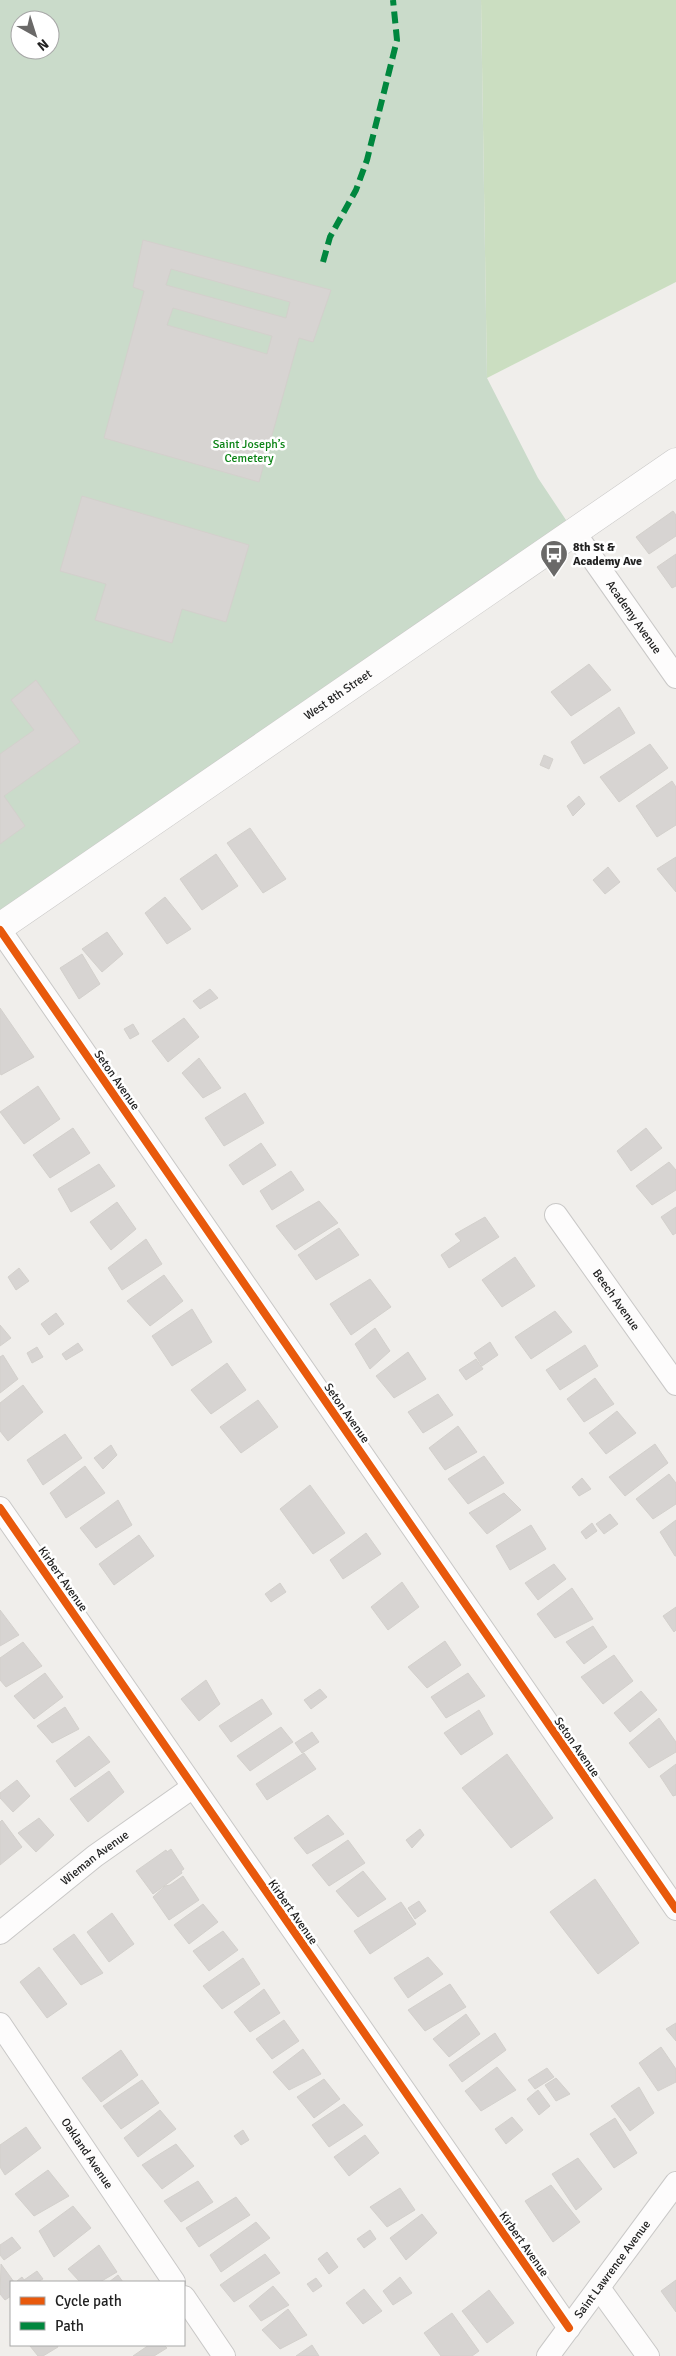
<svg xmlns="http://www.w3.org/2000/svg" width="676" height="2356" font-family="Signika,sans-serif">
<rect width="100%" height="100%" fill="#f0eeeb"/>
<!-- forest -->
<path fill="#cbdec1" d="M 481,0 L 676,0 L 676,282 L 487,378 Z"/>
<!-- cemetery -->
<path fill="#cadbca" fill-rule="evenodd" d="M 0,0 L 481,0 L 487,378 L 538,478 L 574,532 L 0,927 ZM 20,20 L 50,20 L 50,50 L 20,50 Z"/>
<!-- building -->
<path fill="#d7d4d2" stroke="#d3d0cc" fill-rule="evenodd" d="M 143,240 L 331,290 L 313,342 L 299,338 L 259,482 L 104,438 L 144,291 L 133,287 ZM 171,269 L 290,302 L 286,318 L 166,285 ZM 173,308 L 272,336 L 267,354 L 167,325 Z
M 82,496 L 249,545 L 226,622 L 182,609 L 172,643 L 95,620 L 106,584 L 60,571 Z
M 673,511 L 676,515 L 676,536 L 649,554 L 636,537 Z
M 676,554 L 676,586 L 672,588 L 657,567 Z
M 589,664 L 611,690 L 571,716 L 551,692 Z
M 36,680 L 80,742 L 4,796 L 25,826 L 0,844 L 0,754 L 34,730 L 11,700 Z
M 619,707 L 635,733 L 584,764 L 571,742 Z
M 650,744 L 668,768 L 619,802 L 600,777 Z
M 544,755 L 553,759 L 549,769 L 540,765 Z
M 672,781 L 676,787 L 676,825 L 657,837 L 636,806 Z
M 579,796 L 585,804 L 573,816 L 567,806 Z
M 250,828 L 286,879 L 263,893 L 227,843 Z
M 216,854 L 238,886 L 202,910 L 180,879 Z
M 676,857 L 676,892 L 657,869 Z
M 608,867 L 620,882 L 605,894 L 593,880 Z
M 165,897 L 191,929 L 167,944 L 145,913 Z
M 107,932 L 123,954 L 102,972 L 82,949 Z
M 82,954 L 100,984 L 79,999 L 60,968 Z
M 210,989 L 218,998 L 200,1009 L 193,1001 Z
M 0,1008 L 34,1057 L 1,1075 L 0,1073 Z
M 184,1018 L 199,1037 L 168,1062 L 152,1041 Z
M 133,1024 L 139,1034 L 130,1039 L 124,1029 Z
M 199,1058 L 221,1088 L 203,1098 L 182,1073 Z
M 38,1086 L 60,1119 L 24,1144 L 0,1112 Z
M 245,1093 L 264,1123 L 224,1146 L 205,1118 Z
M 73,1128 L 90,1153 L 50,1178 L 33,1155 Z
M 646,1128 L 662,1148 L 631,1171 L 617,1151 Z
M 261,1143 L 276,1165 L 243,1185 L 229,1165 Z
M 669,1162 L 676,1170 L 676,1190 L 652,1205 L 636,1186 Z
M 99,1164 L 115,1186 L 71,1212 L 58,1189 Z
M 291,1171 L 304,1190 L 272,1210 L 260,1191 Z
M 319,1201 L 338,1223 L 295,1250 L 276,1226 Z
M 117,1202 L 136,1229 L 111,1250 L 90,1222 Z
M 676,1207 L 676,1233 L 673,1235 L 661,1217 Z
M 485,1217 L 499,1237 L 449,1268 L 441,1255 L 461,1241 L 455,1234 Z
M 339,1228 L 359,1255 L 316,1280 L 298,1255 Z
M 146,1239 L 162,1264 L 122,1290 L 108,1268 Z
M 515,1257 L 535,1286 L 502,1307 L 482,1280 Z
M 19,1268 L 29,1281 L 16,1290 L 8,1277 Z
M 164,1275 L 183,1301 L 150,1326 L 127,1301 Z
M 370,1279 L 391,1307 L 351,1335 L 330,1304 Z
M 192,1309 L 212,1342 L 172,1366 L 152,1336 Z
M 555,1311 L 572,1332 L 531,1359 L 515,1337 Z
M 56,1313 L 64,1324 L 49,1335 L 41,1324 Z
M 0,1325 L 11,1338 L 0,1346 Z
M 375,1328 L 390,1351 L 370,1369 L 355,1344 Z
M 490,1342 L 498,1355 L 482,1366 L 474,1353 Z
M 78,1343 L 83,1350 L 66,1360 L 62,1354 Z
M 585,1345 L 598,1366 L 560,1390 L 546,1370 Z
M 37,1347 L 43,1357 L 32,1363 L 27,1353 Z
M 408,1352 L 426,1379 L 394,1398 L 376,1376 Z
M 3,1355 L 18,1379 L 0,1393 L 0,1357 Z
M 476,1359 L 483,1369 L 466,1380 L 459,1370 Z
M 227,1363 L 246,1390 L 211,1414 L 191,1390 Z
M 595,1378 L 614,1404 L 584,1422 L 567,1399 Z
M 23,1385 L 43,1412 L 8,1441 L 0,1431 L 0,1403 Z
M 438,1394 L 453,1415 L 423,1433 L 408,1412 Z
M 258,1400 L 278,1427 L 241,1453 L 220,1427 Z
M 617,1411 L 636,1433 L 606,1454 L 589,1433 Z
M 458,1426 L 477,1452 L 445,1470 L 429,1448 Z
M 65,1434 L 82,1458 L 43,1485 L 27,1460 Z
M 655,1444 L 668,1463 L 625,1496 L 609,1477 Z
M 111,1445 L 117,1455 L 103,1469 L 94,1458 Z
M 484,1456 L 504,1483 L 468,1504 L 448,1479 Z
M 85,1466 L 105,1493 L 66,1518 L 50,1493 Z
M 669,1474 L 676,1483 L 676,1504 L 653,1519 L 636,1499 Z
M 582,1478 L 591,1489 L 579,1496 L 572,1487 Z
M 310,1485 L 345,1533 L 313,1554 L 280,1509 Z
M 504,1493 L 521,1510 L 487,1534 L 469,1513 Z
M 118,1500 L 132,1525 L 96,1548 L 80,1528 Z
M 610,1514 L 618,1524 L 604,1534 L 596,1524 Z
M 676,1520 L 676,1556 L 675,1556 L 660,1532 Z
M 592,1523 L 597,1531 L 586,1539 L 581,1532 Z
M 531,1525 L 546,1549 L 510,1570 L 496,1546 Z
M 366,1533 L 381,1554 L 343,1579 L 330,1560 Z
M 139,1535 L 154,1556 L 114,1585 L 99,1564 Z
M 554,1564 L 566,1579 L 538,1600 L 525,1583 Z
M 402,1582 L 419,1607 L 388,1630 L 371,1607 Z
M 280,1583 L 286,1592 L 271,1602 L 265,1594 Z
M 572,1588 L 593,1619 L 555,1638 L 537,1614 Z
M 676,1607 L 676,1630 L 674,1632 L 663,1616 Z
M 0,1610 L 19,1635 L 0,1646 Z
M 593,1626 L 607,1647 L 584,1664 L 566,1642 Z
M 445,1641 L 461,1665 L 427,1688 L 408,1667 Z
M 23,1642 L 42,1666 L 6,1687 L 0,1680 L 0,1658 Z
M 614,1655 L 633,1681 L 603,1704 L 581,1677 Z
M 45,1673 L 63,1697 L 34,1719 L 14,1696 Z
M 468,1673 L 485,1696 L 446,1718 L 431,1697 Z
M 206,1680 L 220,1704 L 199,1721 L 181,1699 Z
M 320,1689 L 327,1697 L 311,1709 L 304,1700 Z
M 641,1691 L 657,1710 L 630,1732 L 614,1713 Z
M 262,1699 L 272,1714 L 231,1742 L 219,1726 Z
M 65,1707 L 79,1729 L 52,1743 L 37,1726 Z
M 479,1710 L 493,1734 L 461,1755 L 444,1733 Z
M 659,1718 L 676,1742 L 676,1752 L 649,1768 L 629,1743 Z
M 281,1727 L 293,1742 L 250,1771 L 237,1756 Z
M 312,1732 L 319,1742 L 302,1753 L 295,1743 Z
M 89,1736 L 110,1762 L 75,1787 L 56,1761 Z
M 304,1753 L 316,1769 L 267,1800 L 256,1784 Z
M 507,1754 L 553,1818 L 511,1848 L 462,1788 Z
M 676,1764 L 676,1795 L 673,1796 L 660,1776 Z
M 109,1771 L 124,1792 L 88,1822 L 70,1799 Z
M 17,1780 L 30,1796 L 13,1812 L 0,1798 L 0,1793 Z
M 328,1815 L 344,1834 L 307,1854 L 294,1838 Z
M 39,1818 L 54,1835 L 36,1852 L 18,1833 Z
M 2,1820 L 22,1847 L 0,1865 L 0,1822 Z
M 420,1829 L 424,1835 L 412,1848 L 406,1840 Z
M 348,1840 L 365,1863 L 329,1886 L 312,1865 Z
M 171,1849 L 184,1869 L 181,1871 L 182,1873 L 153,1894 L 136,1871 L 166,1850 L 167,1852 Z
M 363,1871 L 386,1899 L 358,1917 L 336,1891 Z
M 183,1876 L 199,1900 L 169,1920 L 153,1897 L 165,1886 L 170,1885 Z
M 595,1879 L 639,1943 L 598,1974 L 550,1912 Z
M 419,1901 L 426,1911 L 415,1919 L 408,1908 Z
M 401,1902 L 416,1924 L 370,1954 L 354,1931 Z
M 203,1904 L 218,1922 L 189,1944 L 174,1925 Z
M 112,1913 L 134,1944 L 109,1962 L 87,1932 Z
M 223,1931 L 238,1950 L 209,1971 L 193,1951 Z
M 74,1934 L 103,1973 L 81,1985 L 53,1949 Z
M 428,1957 L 443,1974 L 408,1998 L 394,1978 Z
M 243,1958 L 260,1984 L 222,2009 L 203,1986 Z
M 39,1967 L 67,2004 L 47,2018 L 20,1982 Z
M 450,1984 L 466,2007 L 425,2031 L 408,2010 Z
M 264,1989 L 280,2013 L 250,2032 L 234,2012 Z
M 466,2014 L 480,2034 L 449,2057 L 433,2039 Z
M 284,2020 L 299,2041 L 272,2059 L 256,2039 Z
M 676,2023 L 676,2041 L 666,2029 Z
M 495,2033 L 506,2050 L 462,2082 L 449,2065 Z
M 661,2047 L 676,2069 L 676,2082 L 658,2091 L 639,2063 Z
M 303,2049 L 321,2074 L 289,2090 L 273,2072 Z
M 121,2050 L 138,2075 L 101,2102 L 82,2078 Z
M 497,2067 L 516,2090 L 481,2111 L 465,2091 Z
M 547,2068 L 554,2077 L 535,2089 L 528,2080 Z
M 556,2078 L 570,2094 L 556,2101 L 545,2085 Z
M 324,2079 L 340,2099 L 314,2118 L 297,2097 Z
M 142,2080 L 159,2103 L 121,2129 L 103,2106 Z
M 639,2087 L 654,2113 L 630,2131 L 611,2106 Z
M 538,2090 L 550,2106 L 539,2115 L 527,2099 Z
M 344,2104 L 363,2125 L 329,2147 L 312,2125 Z
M 160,2110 L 176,2129 L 138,2157 L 124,2138 Z
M 512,2117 L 523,2130 L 506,2144 L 495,2129 Z
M 615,2118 L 637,2153 L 614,2168 L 590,2134 Z
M 26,2127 L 41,2148 L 5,2175 L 0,2167 L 0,2145 Z
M 243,2130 L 249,2140 L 241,2145 L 234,2136 Z
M 365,2135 L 379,2153 L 349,2176 L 334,2157 Z
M 176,2144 L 194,2166 L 162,2189 L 142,2165 Z
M 578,2158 L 602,2189 L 576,2210 L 552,2174 Z
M 48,2170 L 69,2196 L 34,2216 L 15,2194 Z
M 198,2181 L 213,2202 L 181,2222 L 164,2201 Z
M 551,2185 L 580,2222 L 553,2242 L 525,2201 Z
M 400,2188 L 415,2210 L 387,2227 L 370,2207 Z
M 236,2197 L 250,2215 L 199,2247 L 186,2228 Z
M 73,2206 L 91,2228 L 54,2257 L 39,2231 Z
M 422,2214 L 437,2233 L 406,2260 L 390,2238 Z
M 256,2222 L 270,2238 L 221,2272 L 210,2255 Z
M 370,2230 L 376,2239 L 364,2248 L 357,2239 Z
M 12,2237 L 21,2248 L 4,2260 L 0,2255 L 0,2245 Z
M 99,2245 L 117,2272 L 100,2282 L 80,2282 L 68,2269 Z
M 327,2252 L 338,2267 L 329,2274 L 318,2259 Z
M 265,2254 L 280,2273 L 234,2302 L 220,2285 Z
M 1,2264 L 14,2282 L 11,2282 L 11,2296 L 5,2300 L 0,2294 Z
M 37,2271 L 43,2279 L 37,2282 L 17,2281 L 22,2277 L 24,2280 Z
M 118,2275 L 123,2282 L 109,2282 Z
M 400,2277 L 412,2293 L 393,2305 L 383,2291 Z
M 316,2278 L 322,2286 L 313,2292 L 307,2284 Z
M 676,2280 L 676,2312 L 661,2291 Z
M 273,2286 L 289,2305 L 261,2321 L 249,2306 Z
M 364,2289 L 382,2311 L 363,2324 L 346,2303 Z
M 489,2290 L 514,2323 L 487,2343 L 462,2311 Z
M 288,2309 L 307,2335 L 280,2349 L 262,2330 Z
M 452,2313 L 479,2351 L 472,2356 L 441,2356 L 424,2333 Z
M 32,2345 L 57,2345 L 58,2347 L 43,2356 L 38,2356 L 30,2346 Z
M 149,2345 L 164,2345 L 167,2348 L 154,2356 L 133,2356 Z
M 312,2345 L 319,2356 L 296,2356 Z"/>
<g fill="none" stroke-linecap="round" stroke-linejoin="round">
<defs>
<g id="minor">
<path id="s1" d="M 574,532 L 676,677"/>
<path d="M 0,930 L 676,1909"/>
<path id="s2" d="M 556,1215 L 676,1384"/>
<path d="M 0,1508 L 569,2328"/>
<path id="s3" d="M 0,1933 L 95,1856 L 193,1787"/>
<path id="s4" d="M 0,2024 L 174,2282"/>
<path d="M 599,2288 L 648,2356"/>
<path d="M 184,2297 L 224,2356"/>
<path id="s5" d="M 548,2356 L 676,2183"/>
</g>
<g id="tertiary">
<path id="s6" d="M 0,927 L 676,462"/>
</g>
</defs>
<!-- minor casing -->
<use href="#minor" stroke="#c9c8c7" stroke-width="24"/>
<!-- tertiary casing -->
<use href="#tertiary" stroke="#c9c8c7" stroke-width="29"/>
<!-- minor -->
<use href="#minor" stroke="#fdfcfc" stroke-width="22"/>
<!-- tertiary -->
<use href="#tertiary" stroke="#fdfcfc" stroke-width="28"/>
<!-- quiet -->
<path stroke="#00873e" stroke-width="6" stroke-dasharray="12 6" stroke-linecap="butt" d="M 323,262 L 330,237 L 356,190 L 367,160 L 397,40 L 393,0"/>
<defs>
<path id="cycleway" d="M 0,930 L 676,1909
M 0,1508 L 569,2328"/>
</defs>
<!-- cycleway casing -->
<use href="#cycleway" stroke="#fff" stroke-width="11"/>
<!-- cycleway -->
<use href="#cycleway" stroke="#e8590c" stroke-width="8"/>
</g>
<!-- icons -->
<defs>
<symbol id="bus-pin" viewBox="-11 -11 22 30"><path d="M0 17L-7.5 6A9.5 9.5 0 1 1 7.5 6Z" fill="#6a6968" stroke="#fff"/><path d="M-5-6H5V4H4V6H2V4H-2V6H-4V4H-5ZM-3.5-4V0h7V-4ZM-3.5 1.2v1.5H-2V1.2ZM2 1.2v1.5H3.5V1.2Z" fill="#fff"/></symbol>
</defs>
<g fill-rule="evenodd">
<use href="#bus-pin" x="538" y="538" width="32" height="43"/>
</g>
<g text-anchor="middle" stroke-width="5" stroke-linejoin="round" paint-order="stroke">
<!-- park labels -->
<g font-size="12" fill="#0c8416" stroke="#fff">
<text x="249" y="448">Saint Joseph’s<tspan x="249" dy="14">Cemetery</tspan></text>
</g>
<!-- poi labels -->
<g font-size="12" font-weight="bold" fill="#222" stroke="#fff" text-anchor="start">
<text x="573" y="551">8th St &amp;<tspan x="573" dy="14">Academy Ave</tspan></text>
</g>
<!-- street labels -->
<g font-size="12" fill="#222" stroke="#fff">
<text dy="4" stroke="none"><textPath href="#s1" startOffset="104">Academy Avenue</textPath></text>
<text dy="4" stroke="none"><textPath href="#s6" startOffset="410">West 8th Street</textPath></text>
<text transform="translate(117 1080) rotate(55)" y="4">Seton Avenue</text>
<text dy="4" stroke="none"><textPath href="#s2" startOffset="104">Beech Avenue</textPath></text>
<text transform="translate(347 1413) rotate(55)" y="4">Seton Avenue</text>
<text transform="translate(63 1579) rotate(55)" y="4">Kirbert Avenue</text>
<text transform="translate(577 1747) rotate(55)" y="4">Seton Avenue</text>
<text dy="4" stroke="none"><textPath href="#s3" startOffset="121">Wieman Avenue</textPath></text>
<text transform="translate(293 1912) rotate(55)" y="4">Kirbert Avenue</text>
<text dy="4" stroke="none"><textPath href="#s4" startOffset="156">Oakland Avenue</textPath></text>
<text transform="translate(524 2244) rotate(55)" y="4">Kirbert Avenue</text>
<text dy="4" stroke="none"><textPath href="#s5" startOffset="108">Saint Lawrence Avenue</textPath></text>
</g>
</g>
<!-- legend -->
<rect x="10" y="2281" width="175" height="65" fill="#ffffff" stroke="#a7a7a7"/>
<rect x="20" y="2297" width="25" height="8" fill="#e8590c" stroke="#a7a7a7"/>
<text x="55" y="2306" font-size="15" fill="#222222">Cycle path</text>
<rect x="20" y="2322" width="25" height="8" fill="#00873e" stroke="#a7a7a7"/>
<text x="55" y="2331" font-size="15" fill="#222222">Path</text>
<!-- north arrow -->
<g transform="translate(35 35) rotate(141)"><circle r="24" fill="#ffffff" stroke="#a7a7a7"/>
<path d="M0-4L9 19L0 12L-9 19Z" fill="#6a6968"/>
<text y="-8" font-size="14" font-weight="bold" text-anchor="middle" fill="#222222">N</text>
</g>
</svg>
